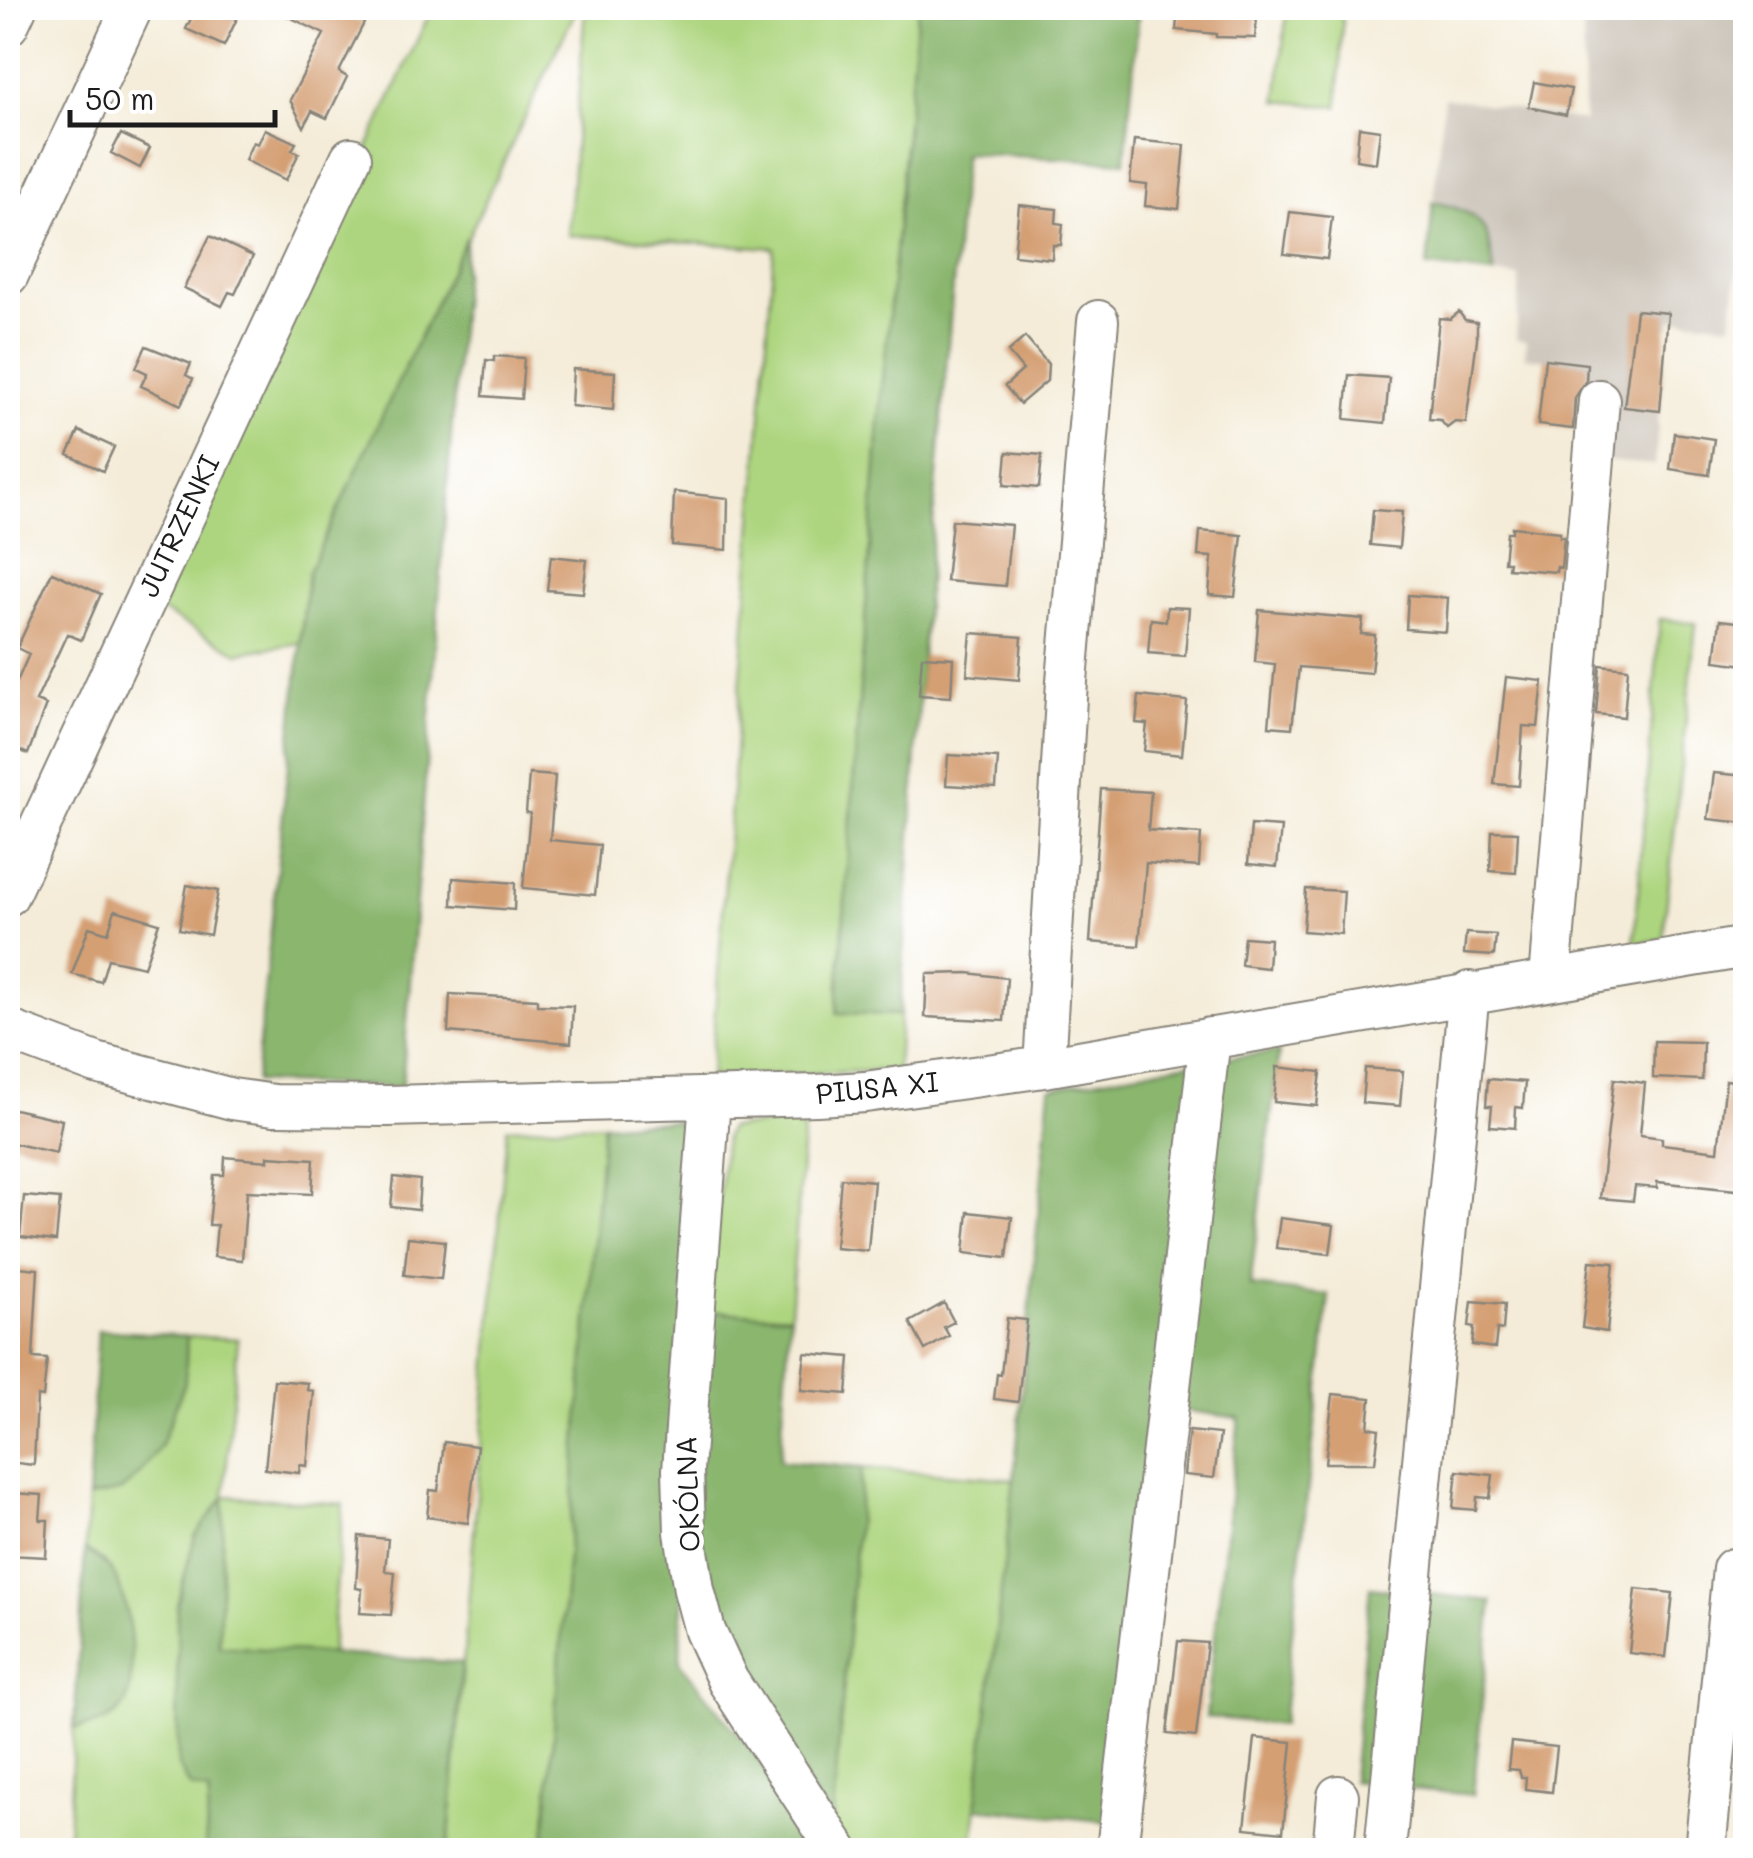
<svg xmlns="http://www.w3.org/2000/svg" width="1753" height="1858" font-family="Mali,sans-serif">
<rect width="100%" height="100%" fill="#fff"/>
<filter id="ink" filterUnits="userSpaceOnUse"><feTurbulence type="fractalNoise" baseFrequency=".01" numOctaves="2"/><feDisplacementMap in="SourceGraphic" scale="20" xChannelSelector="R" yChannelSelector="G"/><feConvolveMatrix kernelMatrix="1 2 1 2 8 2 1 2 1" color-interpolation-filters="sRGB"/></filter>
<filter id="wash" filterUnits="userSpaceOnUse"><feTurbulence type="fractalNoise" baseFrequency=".0048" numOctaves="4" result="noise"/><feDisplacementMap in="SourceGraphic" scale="40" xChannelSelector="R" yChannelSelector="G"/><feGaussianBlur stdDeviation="2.25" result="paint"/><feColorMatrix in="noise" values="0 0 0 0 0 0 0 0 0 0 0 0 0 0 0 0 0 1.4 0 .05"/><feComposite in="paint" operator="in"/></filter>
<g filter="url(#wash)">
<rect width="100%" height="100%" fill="#f4ecd8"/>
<!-- industrial -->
<path fill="#cbc3b8" d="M 1583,8 L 1745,8 L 1746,195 L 1731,324 L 1672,318 L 1670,328 L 1665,328 L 1655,465 L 1580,459 L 1581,430 L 1538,425 L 1545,360 L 1525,357 L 1526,341 L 1516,339 L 1520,277 L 1427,267 L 1444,97 L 1584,121 Z"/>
<!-- green -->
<path fill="#add57f" stroke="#64784e" stroke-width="2.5" d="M 432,8 L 577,8 L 308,573 L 300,643 L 238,653 L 156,608 Z
M 585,8 L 918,8 L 879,423 L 837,1012 L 900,1015 L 897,1070 L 710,1077 L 774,248 L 568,235 Z
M 1287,8 L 1343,8 L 1338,107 L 1277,101 Z
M 1660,619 L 1696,623 L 1663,939 L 1634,944 Z
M 804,1121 L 790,1316 L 708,1311 L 725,1137 L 729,1128 Z
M 603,1124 L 544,1850 L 448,1850 L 507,1128 Z
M 187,1336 L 238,1339 L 224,1496 L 343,1504 L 331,1654 L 219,1646 L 223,1499 L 195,1536 L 177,1605 L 178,1765 L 209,1793 L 205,1850 L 67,1850 L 74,1729 L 104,1722 L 111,1570 L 85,1550 L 88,1498 L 121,1491 L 160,1447 L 185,1382 Z
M 862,1468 L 1014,1479 L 972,1850 L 849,1850 L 832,1824 Z"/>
<!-- forest -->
<path fill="#8ab66e" stroke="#536945" stroke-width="2.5" d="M 918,8 L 1139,8 L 1125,162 L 964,153 L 922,656 L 900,1015 L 837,1013 L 879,423 Z
M 1433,202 C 1482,212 1489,225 1494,274 L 1427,267 Z
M 466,238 L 402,1087 L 255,1082 L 308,573 Z
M 1279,1052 L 1250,1286 L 1329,1295 L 1282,1725 L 1206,1717 L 1239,1418 L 1175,1409 L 1216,1059 Z
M 1199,1061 L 1111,1822 L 976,1808 L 1014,1479 L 1050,1088 Z
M 675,1121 L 698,1145 L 680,1662 L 800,1811 L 805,1850 L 544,1850 L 603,1124 Z
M 708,1311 L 790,1316 L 780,1461 L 862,1468 L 832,1824 L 740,1680 L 694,1519 Z
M 98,1330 L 187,1336 L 185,1382 L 160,1447 L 140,1474 L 121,1491 L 88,1498 Z
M 224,1497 L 219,1646 L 462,1663 L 448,1850 L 205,1850 L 209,1793 L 190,1787 L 178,1765 L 177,1605 L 195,1536 Z
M 85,1550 C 93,1555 104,1561 110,1569 C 130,1592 140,1681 123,1707 C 113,1722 91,1725 74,1729 Z
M 1370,1587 L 1403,1591 L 1384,1785 L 1352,1781 Z
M 1421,1593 L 1492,1601 L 1473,1795 L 1401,1788 Z"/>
<g id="blocks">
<!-- building -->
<path fill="#d49f73" d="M 196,8 L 242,8 L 224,46 L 186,29 Z
M 271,8 L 334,8 L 364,23 L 339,72 L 347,77 L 327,118 L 312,111 L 304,127 L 290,100 L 324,34 Z
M 1178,8 L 1258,8 L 1255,38 L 1216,37 L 1216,34 L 1176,30 Z
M 1534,82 L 1571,89 L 1566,115 L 1529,107 Z
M 1359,127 L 1380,130 L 1376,163 L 1356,160 Z
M 265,129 L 296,143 L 292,150 L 299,153 L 286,180 L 245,160 L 253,142 L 258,144 Z
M 121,134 L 150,148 L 140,168 L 111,153 Z
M 1134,140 L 1185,145 L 1179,209 L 1145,206 L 1147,185 L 1130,183 Z
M 1019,205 L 1057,209 L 1056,223 L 1063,224 L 1061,245 L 1053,245 L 1052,259 L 1014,255 Z
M 1290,212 L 1332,217 L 1327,259 L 1284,254 Z
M 210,236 L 253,256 L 235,294 L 229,292 L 222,306 L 184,288 Z
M 1636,310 L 1668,313 L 1660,411 L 1624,407 Z
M 1459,312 L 1465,320 L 1477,322 L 1477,339 L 1466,423 L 1455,422 L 1447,428 L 1440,420 L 1429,419 L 1439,318 L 1450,319 Z
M 1025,337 L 1048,364 L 1047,381 L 1020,404 L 1005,386 L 1023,370 L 1008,352 Z
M 146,346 L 191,364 L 186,375 L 193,379 L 181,405 L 141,386 L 147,373 L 136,368 Z
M 494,356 L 524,358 L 521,399 L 483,396 L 486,360 L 494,361 Z
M 1545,359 L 1587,364 L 1586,381 L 1575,398 L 1573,429 L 1538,425 Z
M 573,369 L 615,372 L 613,410 L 571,406 Z
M 1349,375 L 1389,378 L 1385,423 L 1345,419 Z
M 79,431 L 114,447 L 103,471 L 68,455 Z
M 1674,433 L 1714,439 L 1709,475 L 1670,469 Z
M 1007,452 L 1042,455 L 1039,488 L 1004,485 Z
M 674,492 L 728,498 L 727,550 L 672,545 Z
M 1373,510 L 1402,512 L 1399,548 L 1370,545 Z
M 952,520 L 1011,525 L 1005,586 L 946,581 Z
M 1512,527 L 1560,532 L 1560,537 L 1564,537 L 1561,568 L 1557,567 L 1556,572 L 1508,568 L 1509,562 L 1504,562 L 1507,532 L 1512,532 Z
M 1200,531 L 1242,535 L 1235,597 L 1209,595 L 1212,557 L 1198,556 Z
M 551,556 L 587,560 L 583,593 L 547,590 Z
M 52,572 L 101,594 L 81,640 L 67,634 L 36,701 L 46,705 L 28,754 L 8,745 L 8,702 L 29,654 L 17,648 Z
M 1408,595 L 1448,598 L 1446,632 L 1406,629 Z
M 1167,607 L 1189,608 L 1185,656 L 1148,653 L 1151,619 L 1166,621 Z
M 1259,610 L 1363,619 L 1361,634 L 1375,635 L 1371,673 L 1299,667 L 1292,728 L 1269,726 L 1275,664 L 1255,662 Z
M 1720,620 L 1746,623 L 1746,665 L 1715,661 Z
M 971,633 L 1022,637 L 1019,680 L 967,675 Z
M 922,656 L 953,658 L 951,697 L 919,695 Z
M 1600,665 L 1628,668 L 1624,717 L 1596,714 Z
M 1506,677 L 1543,681 L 1538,727 L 1523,726 L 1519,786 L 1494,784 Z
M 1139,696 L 1187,701 L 1182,755 L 1144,751 L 1147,724 L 1136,723 Z
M 948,755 L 998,758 L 996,788 L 946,785 Z
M 1714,773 L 1746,776 L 1746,823 L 1708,819 Z
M 529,774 L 555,776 L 550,840 L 600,845 L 595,895 L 523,888 L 530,813 L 526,813 Z
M 1101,789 L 1151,792 L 1148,830 L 1201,834 L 1199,867 L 1146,863 L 1139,946 L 1090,942 Z
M 1251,825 L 1281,827 L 1277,867 L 1248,864 Z
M 1492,831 L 1518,832 L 1516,873 L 1490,871 Z
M 453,878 L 515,883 L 514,910 L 452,905 Z
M 187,885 L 218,891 L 210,935 L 179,929 Z
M 1306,889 L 1344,891 L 1341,934 L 1303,931 Z
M 115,910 L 159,923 L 144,967 L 108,959 L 101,982 L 72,974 L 89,927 L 108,933 Z
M 1466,933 L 1496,935 L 1494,956 L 1464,954 Z
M 1244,937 L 1270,939 L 1268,968 L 1241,965 Z
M 968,973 L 1007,978 L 1004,1021 L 925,1017 L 927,974 Z
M 450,994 L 537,999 L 537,1005 L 573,1006 L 571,1043 L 448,1032 Z
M 1654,1041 L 1703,1042 L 1702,1080 L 1653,1078 Z
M 1277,1067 L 1321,1072 L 1317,1106 L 1274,1102 Z
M 1365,1068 L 1403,1071 L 1400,1106 L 1362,1103 Z
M 1488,1079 L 1525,1082 L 1523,1108 L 1516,1107 L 1515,1128 L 1490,1126 L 1492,1106 L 1486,1106 Z
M 1614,1079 L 1645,1083 L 1640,1135 L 1662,1138 L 1662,1144 L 1718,1151 L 1726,1080 L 1746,1083 L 1742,1158 L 1746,1158 L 1746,1191 L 1657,1182 L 1657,1188 L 1635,1186 L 1633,1201 L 1600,1198 Z
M 10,1108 L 62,1120 L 56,1153 L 8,1142 Z
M 268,1156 L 314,1159 L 312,1194 L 247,1191 L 242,1260 L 214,1257 L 217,1225 L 209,1225 L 214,1175 L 224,1175 L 225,1157 L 268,1161 Z
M 394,1177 L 420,1180 L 418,1210 L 391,1207 Z
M 841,1178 L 874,1181 L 868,1251 L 835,1248 Z
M 24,1196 L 60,1199 L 56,1241 L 20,1237 Z
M 968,1212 L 1012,1217 L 1007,1258 L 964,1253 Z
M 1280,1218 L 1334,1225 L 1330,1254 L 1276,1248 Z
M 408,1237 L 445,1241 L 441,1279 L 404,1275 Z
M 1590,1261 L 1614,1263 L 1607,1332 L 1582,1328 Z
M 19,1267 L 38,1269 L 33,1358 L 47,1359 L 43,1397 L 37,1396 L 34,1465 L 8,1462 L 8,1362 L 11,1362 L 14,1319 L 8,1318 L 8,1280 L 18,1280 Z
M 1472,1301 L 1505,1304 L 1503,1330 L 1497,1329 L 1495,1348 L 1472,1345 L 1474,1327 L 1469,1326 Z
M 944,1303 L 954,1322 L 944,1327 L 949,1336 L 925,1350 L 910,1322 Z
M 1007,1318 L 1027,1320 L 1018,1402 L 994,1399 L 997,1374 L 1001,1375 Z
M 805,1353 L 850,1357 L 847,1394 L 801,1390 Z
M 274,1380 L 308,1383 L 307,1390 L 314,1391 L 307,1466 L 300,1465 L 299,1473 L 265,1469 Z
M 1333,1394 L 1371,1398 L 1368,1427 L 1379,1429 L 1375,1463 L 1325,1463 Z
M 1189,1431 L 1220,1434 L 1214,1478 L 1184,1475 Z
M 444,1442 L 477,1446 L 468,1523 L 427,1517 L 430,1490 L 438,1491 Z
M 1457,1471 L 1493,1475 L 1490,1498 L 1477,1497 L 1476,1510 L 1453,1508 Z
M 13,1493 L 42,1495 L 40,1520 L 48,1520 L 46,1557 L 8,1555 L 8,1518 L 12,1518 Z
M 359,1536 L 388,1539 L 385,1571 L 395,1572 L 391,1615 L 360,1613 L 362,1589 L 356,1588 Z
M 1636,1589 L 1673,1593 L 1666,1657 L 1629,1653 Z
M 1178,1641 L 1207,1643 L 1196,1737 L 1167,1734 Z
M 1255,1738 L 1292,1742 L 1283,1832 L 1245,1828 Z
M 1511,1742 L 1557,1747 L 1552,1792 L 1525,1789 L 1526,1777 L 1521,1777 L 1519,1770 L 1508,1769 Z"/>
</g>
</g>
<g filter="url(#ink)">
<use href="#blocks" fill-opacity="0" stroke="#88847a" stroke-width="2.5"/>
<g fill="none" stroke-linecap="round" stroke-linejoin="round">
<defs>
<path id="minor" d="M 8,25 L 16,8
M 8,275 L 132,8
M 8,895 L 351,158
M 1550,979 L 1599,400
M 8,1030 L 96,1063 L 232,1099 L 274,1105 L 388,1106 L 817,1095 L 865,1092 L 1044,1067 L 1746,947
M 1044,1067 L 1067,681 L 1098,321
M 710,1099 L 683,1470 L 685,1532 L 694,1590 L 705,1631 L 728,1681 L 838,1850
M 1117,1850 L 1210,1038
M 1333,1850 L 1338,1796
M 1385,1850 L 1469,992
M 1705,1850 L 1733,1569"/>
</defs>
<!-- minor casing -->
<use href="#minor" stroke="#88847a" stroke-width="44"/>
<!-- minor -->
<use href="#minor" stroke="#fff" stroke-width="40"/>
</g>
</g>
<g text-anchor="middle" stroke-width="9" stroke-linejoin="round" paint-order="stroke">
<!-- street labels -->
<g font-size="28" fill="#1c1c1c" stroke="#fff">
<text transform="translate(179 526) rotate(-65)" y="10">JUTRZENKI</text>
<text transform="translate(877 1088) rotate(-6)" y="10">PIUSA XI</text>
<text transform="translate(688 1494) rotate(-92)" y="10">OKÓLNA</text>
</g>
</g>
<!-- margin -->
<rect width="1753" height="1858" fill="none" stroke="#fff" stroke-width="40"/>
<!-- scale -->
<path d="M70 110v15h205v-15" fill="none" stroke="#1c1c1c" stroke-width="5"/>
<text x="85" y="110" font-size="30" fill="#1c1c1c" stroke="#ffffff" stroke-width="8" paint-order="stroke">50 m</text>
</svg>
